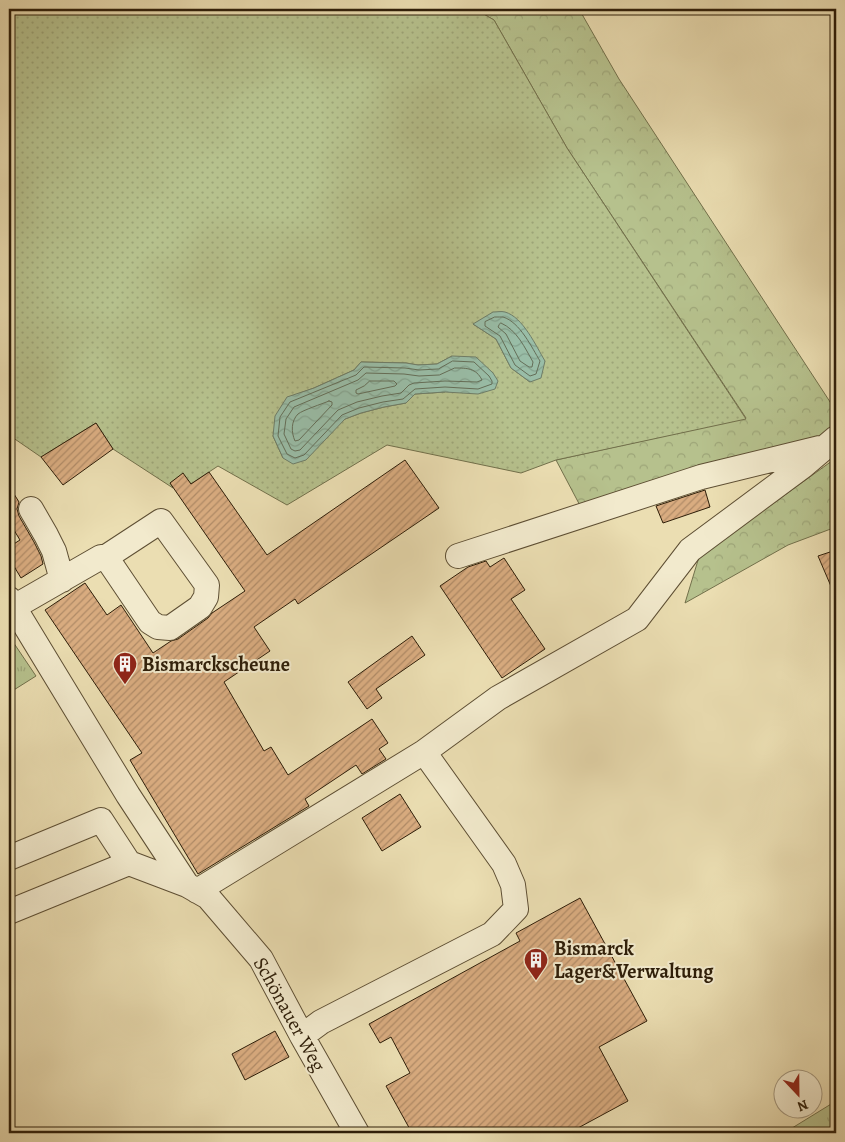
<svg xmlns="http://www.w3.org/2000/svg" width="845" height="1142" font-family="Alegreya,serif">
<defs>
<pattern id="grass-tufts" width="24" height="20" patternUnits="userSpaceOnUse" patternTransform="scale(1.25)"><rect width="24" height="20" fill="#b6c18d"/><path d="M3 7l-1-3M5 7V3M7 7l1-3M15 17l-1-3M17 17v-4M19 17l1-3" fill="none" stroke="#9da578"/></pattern>
<pattern id="forest-crowns" width="20" height="18" patternUnits="userSpaceOnUse" patternTransform="scale(1.25)"><rect width="20" height="18" fill="#b6c18d"/><path d="M2 6a3 3 0 1 1 6 0M12 15a3 3 0 1 1 6 0" fill="none" stroke="#9da578"/></pattern>
<pattern id="park-dots" width="8" height="8" patternUnits="userSpaceOnUse" patternTransform="scale(1.25)"><rect width="8" height="8" fill="#b6c18d"/><path d="M2 2h.1M6 6h.1" fill="none" stroke="#9da578" stroke-width="1.8" stroke-linecap="round"/></pattern>
<pattern id="water-waves" width="16" height="10" patternUnits="userSpaceOnUse" patternTransform="scale(1.25)"><rect width="16" height="10" fill="#99bda7"/><path d="M0 5q4-4 8 0t8 0" fill="none" stroke="#84a28e"/></pattern>
<pattern id="building-hatch" width="6" height="6" patternUnits="userSpaceOnUse" patternTransform="scale(1.25)"><rect width="6" height="6" fill="#d9ac80"/><path d="M-1 1l2-2M0 6l6-6M5 7l2-2" fill="none" stroke="#b08b67"/></pattern>
</defs>
<rect width="100%" height="100%" fill="#ebdeb2"/>
<filter id="stains"><feTurbulence type="fractalNoise" baseFrequency=".004" numOctaves="4"/><feColorMatrix values="0 0 0 0 .2 0 0 0 0 .09 0 0 0 0 .02 0 0 0 .5 -.17"/></filter>
<radialGradient id="worn" r=".72"><stop offset=".6" stop-color="#630" stop-opacity="0"/><stop offset="1" stop-color="#630" stop-opacity=".3"/></radialGradient>
<!-- grass -->
<path fill="url(#grass-tufts)" stroke="#72704b" d="M 9,636 L 36,676 L 9,693 Z
M 836,1101 L 836,1125 L 820,1133 L 784,1133 Z"/>
<!-- forest -->
<path fill="url(#forest-crowns)" stroke="#72704b" d="M 475,9 L 579,9 L 619,79 L 836,411 L 836,444 L 585,515 L 556,460 L 746,418 L 567,148 L 494,20 Z
M 836,458 L 836,527 L 788,545 L 685,603 L 699,557 Z"/>
<!-- park -->
<path fill="url(#park-dots)" stroke="#72704b" fill-rule="evenodd" d="M 9,9 L 475,9 L 494,20 L 567,148 L 746,419 L 556,460 L 521,473 L 387,445 L 287,505 L 218,466 L 191,484 L 183,474 L 170,483 L 173,488 L 113,449 L 96,423 L 41,457 L 9,435 ZM 473,324 L 545,361 L 530,382 L 511,368 L 496,339 ZM 452,356 L 445,392 L 415,394 L 406,403 L 384,407 L 361,413 L 345,419 L 283,458 L 273,436 L 287,398 L 314,388 L 354,370 L 361,362 L 406,363 L 418,365 L 437,364 Z"/>
<!-- water -->
<path fill="url(#water-waves)" stroke="#6e7d68" d="M 493,312 C 497,312 501,311 505,312 C 523,317 536,346 545,361 L 541,378 L 530,382 L 511,368 L 496,339 L 473,324 Z
M 452,356 L 476,357 L 493,373 L 498,381 L 495,389 L 478,394 L 445,392 L 415,394 L 406,403 L 384,407 L 361,413 L 345,419 L 306,460 L 293,464 L 283,458 L 273,436 L 275,416 L 287,397 L 314,388 L 354,370 L 361,362 L 406,363 L 418,365 L 437,364 Z"/>
<g fill="none" stroke-linecap="round" stroke-linejoin="round">
<!-- shore -->
<path stroke="#646e58" stroke-width="1" d="M 495,317 C 498,317 501,317 503,317 C 520,322 532,348 540,361 L 536,374 L 530,376 L 515,365 L 500,336 L 485,326 L 485,322 Z
M 501,323 C 517,330 525,348 533,362 L 532,367 L 529,367 L 520,361 L 506,334 L 498,327 L 499,325 Z
M 453,361 L 474,362 L 489,376 L 492,381 L 492,384 L 478,389 L 445,387 L 415,389 L 403,399 L 383,402 L 359,408 L 342,415 L 304,455 L 295,458 L 287,454 L 278,436 L 280,417 L 290,402 L 356,375 L 364,367 L 405,368 L 419,370 L 438,369 Z
M 455,368 C 467,368 476,368 482,380 L 477,382 L 445,381 L 414,383 L 409,385 L 401,393 L 382,396 L 357,402 L 338,410 L 300,450 L 295,451 L 291,449 L 284,434 L 286,419 L 294,407 L 358,380 L 366,373 L 404,374 L 419,376 L 439,375 Z
M 370,381 L 394,381 L 397,384 L 395,386 L 358,394 L 356,393 L 356,390 L 364,386 Z
M 329,401 L 332,402 L 332,405 L 299,440 L 295,441 C 291,432 291,421 298,414 C 303,410 322,404 329,401 Z"/>
</g>
<!-- building -->
<path fill="url(#building-hatch)" stroke="#2e1e09" d="M 96,423 L 113,449 L 63,485 L 41,457 Z
M 405,460 L 439,508 L 298,604 L 295,599 L 254,627 L 270,651 L 224,682 L 264,751 L 271,747 L 288,775 L 372,719 L 388,743 L 379,749 L 386,759 L 362,774 L 356,765 L 305,799 L 309,806 L 198,874 L 130,760 L 142,753 L 45,610 L 85,583 L 107,615 L 121,605 L 153,653 L 171,641 L 178,639 L 208,618 L 212,613 L 245,591 L 170,483 L 183,473 L 191,484 L 209,472 L 267,555 Z
M 9,486 L 19,502 L 17,509 L 19,516 L 34,542 L 41,556 L 43,564 L 21,578 L 9,558 L 9,547 L 20,540 L 9,522 Z
M 705,490 L 710,507 L 663,523 L 656,506 Z
M 836,550 L 836,598 L 818,556 Z
M 504,558 L 525,590 L 511,599 L 545,649 L 502,678 L 440,586 L 468,567 L 486,561 L 490,567 Z
M 412,636 L 425,655 L 376,689 L 382,698 L 367,709 L 348,682 Z
M 400,794 L 421,827 L 382,851 L 362,818 Z
M 580,898 L 647,1021 L 599,1047 L 628,1101 L 578,1128 L 581,1133 L 412,1133 L 386,1086 L 410,1073 L 391,1037 L 380,1043 L 369,1024 L 520,941 L 516,933 Z
M 275,1031 L 289,1057 L 245,1080 L 232,1054 Z"/>
<g fill="none" stroke-linecap="round" stroke-linejoin="round">
<defs>
<path id="minor" d="M 31,509 L 46,535 L 54,551 L 62,580
M 458,556 L 701,477 L 820,448
M 9,599 L 128,795 L 187,885
M 14,607 L 101,557 L 106,557 L 150,622 L 158,627 L 170,628 L 200,607 L 206,597 L 207,585 L 161,521 L 106,557
M 9,858 L 101,820 L 129,863 L 187,885 L 208,897 L 261,959 L 302,1036 L 357,1133
M 197,891 L 424,752 L 498,698 L 637,619 L 690,550 L 803,466 L 836,438
M 9,912 L 129,863
M 302,1036 L 321,1022 L 492,934 L 516,909 L 513,885 L 504,864 L 424,752"/>
</defs>
<!-- minor casing -->
<use href="#minor" stroke="#5d4e33" stroke-width="26"/>
<!-- minor -->
<use href="#minor" stroke="#f2eacd" stroke-width="24"/>
</g>
<!-- icons -->
<defs>
<symbol id="building-pin" viewBox="-11 -11 22 30"><path d="M0 17L-7.5 6A9.5 9.5 0 1 1 7.5 6Z" fill="#8f2418" stroke="#f2eacd"/><path d="M-4-6H4V6H1V3H-1V6H-4ZM-2.5-4.3h1.7v1.8h-1.7ZM.8-4.3h1.7v1.8H.8ZM-2.5-1h1.7V.8h-1.7ZM.8-1h1.7V.8H.8Z" fill="#fff"/></symbol>
</defs>
<g fill-rule="evenodd">
<use href="#building-pin" x="111" y="650" width="28" height="38"/>
<use href="#building-pin" x="522" y="946" width="28" height="38"/>
</g>
<g text-anchor="middle" stroke-width="4" stroke-linejoin="round" paint-order="stroke">
<!-- poi labels -->
<g font-size="20" font-weight="bold" fill="#2e1e09" stroke="#f2eacd" text-anchor="start">
<text x="142" y="671">Bismarckscheune</text>
<text x="554" y="955">Bismarck<tspan x="554" dy="23">Lager&amp;Verwaltung</tspan></text>
</g>
<!-- street labels -->
<g font-size="20" fill="#2e1e09" stroke="#f2eacd">
<text transform="translate(290 1014) rotate(61)" y="7">Schönauer Weg</text>
</g>
</g>
<!-- margin -->
<rect width="845" height="1142" fill="none" stroke="#ebdeb2" stroke-width="30"/>
<rect x="10" y="10" width="825" height="1122" fill="none" stroke="#2e1e09" stroke-width="2.5"/>
<rect x="15" y="15" width="815" height="1112" fill="none" stroke="#2e1e09"/>
<!-- north arrow -->
<g transform="translate(798 1094) rotate(158)"><circle r="24" fill="#f2eacd" stroke="#a4987f"/>
<path d="M0-4L9 19L0 12L-9 19Z" fill="#8f2418"/>
<text y="-8" font-size="14" font-weight="bold" text-anchor="middle" fill="#2e1e09">N</text>
</g>
<rect width="100%" height="100%" filter="url(#stains)"/>
<rect width="100%" height="100%" fill="url(#worn)"/>
</svg>
